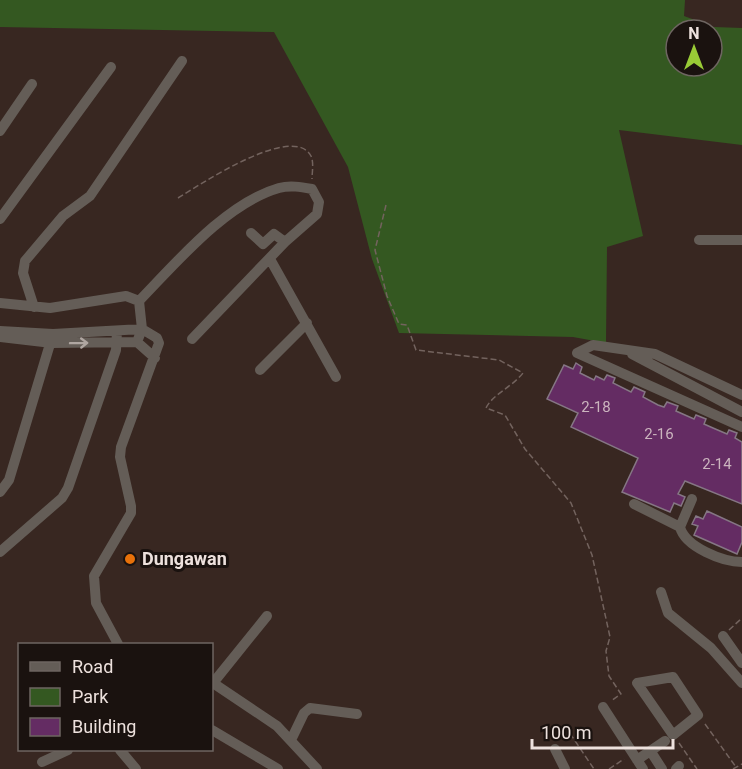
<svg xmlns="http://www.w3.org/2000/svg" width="742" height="769" font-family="Roboto,sans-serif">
<rect width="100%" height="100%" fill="#382721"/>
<!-- green -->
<path fill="#345821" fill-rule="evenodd" d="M 0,0 L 685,0 L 684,16 L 714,27 L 742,28 L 742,145 L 619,130 L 643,236 L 607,247 L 606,343 L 573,337 L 399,333 L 372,259 L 348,167 L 274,32 L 0,27 ZM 676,30 L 712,30 L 712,66 L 676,66 Z"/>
<!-- building -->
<path fill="#642c63" stroke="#857684" stroke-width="1.5" d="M 576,363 L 582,367 L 580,373 L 594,380 L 596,376 L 604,380 L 607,375 L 615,378 L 613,383 L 631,392 L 634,387 L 645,392 L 643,397 L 658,405 L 664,407 L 667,402 L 678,406 L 676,411 L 694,419 L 696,415 L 706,419 L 704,424 L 713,428 L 727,434 L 729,430 L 737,433 L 735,438 L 742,442 L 742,504 L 685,481 L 678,494 L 685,497 L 681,506 L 674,503 L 670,512 L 622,492 L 638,458 L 571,427 L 578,413 L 547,399 L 564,365 L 573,369 Z
M 707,511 L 742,527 L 742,542 L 737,554 L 694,535 L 698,526 L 692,524 L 696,516 L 703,519 Z"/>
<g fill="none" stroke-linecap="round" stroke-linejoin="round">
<!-- path -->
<path stroke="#73635e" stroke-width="1.5" stroke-dasharray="6 3" stroke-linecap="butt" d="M 178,198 C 198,186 293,122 311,156 C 314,162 312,173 312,179
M 386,205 L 375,250 L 387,296 L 399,324 L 407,325 L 416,350 L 499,360 L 523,373 C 512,387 492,395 486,408 L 505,415 L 525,449 L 571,503 L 592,555 L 610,637 L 606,651 L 609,676 L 621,694 L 611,701
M 729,630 L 742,618
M 705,724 L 736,767
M 565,726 L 594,769
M 679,743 L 697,769
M 609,769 L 624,759
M 733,769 L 742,764"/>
<!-- minor -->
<path stroke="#645d57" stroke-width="10" d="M 0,131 L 32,84
M 0,219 L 111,67
M 251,233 L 263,244 L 274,234 L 285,242
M 699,240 L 742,240
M 270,259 L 336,377
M 0,303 L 50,308 L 126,296 L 139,301
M 34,307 L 23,273 L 25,261 L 63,216 L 90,196 L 182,61
M 0,331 L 53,334 L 142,329 L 157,338 L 159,343 L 121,447 L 120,457 L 131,506 L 131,513 L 94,576 L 96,603 L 118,644
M 0,337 L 52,343 L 137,342 L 155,358
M 137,342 L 142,329 L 139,301 C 176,263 226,203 279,188 C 290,185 301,187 312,189 L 319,202 L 317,214 L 285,242 L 192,339
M 577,353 L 742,427
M 577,353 L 593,345 L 655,354 L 742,395
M 632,354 L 742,412
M 260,370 L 307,323
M 0,492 L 9,480 L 53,334
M 692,499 L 680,527 C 685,547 723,562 742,562
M 634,504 L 680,527
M 0,552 L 62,498 L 68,488 L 116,350 L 117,331
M 661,592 L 668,613 L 711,648 L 742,683
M 267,616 L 213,683 L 277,726 L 317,769
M 723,636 L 742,663
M 673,677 L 698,715 L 673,735 L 637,683 Z
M 603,707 L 643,769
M 212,730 L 278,769
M 291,740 L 304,713 L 310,708 L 357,714
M 555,749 L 565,769
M 120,750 L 136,769
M 653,755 L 662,769
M 637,760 L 665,741
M 42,762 L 68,750
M 676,769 L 679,766"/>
</g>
<!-- one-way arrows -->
<defs><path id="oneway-shaft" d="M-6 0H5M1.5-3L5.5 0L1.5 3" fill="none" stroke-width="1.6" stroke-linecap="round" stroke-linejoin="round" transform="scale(1.5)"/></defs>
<use stroke="#afa6a1" href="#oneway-shaft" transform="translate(79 343) rotate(-1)"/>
<!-- markers -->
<circle fill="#e8710a" stroke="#1a120f" stroke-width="2" cx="130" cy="559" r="6"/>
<g text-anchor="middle" stroke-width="6" stroke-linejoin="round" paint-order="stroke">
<!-- number labels -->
<g font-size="15" fill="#cbb4be">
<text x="596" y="412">2-18</text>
<text x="659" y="439">2-16</text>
<text x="717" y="469">2-14</text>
</g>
<!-- poi labels -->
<g font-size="18" font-weight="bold" fill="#ede1dd" stroke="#1a120f" text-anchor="start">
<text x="142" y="565">Dungawan</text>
</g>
</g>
<!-- legend -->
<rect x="18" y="643" width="195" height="108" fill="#1a120f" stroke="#6e6561" stroke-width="1.5"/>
<rect x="30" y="662" width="30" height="9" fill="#645d57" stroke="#6e6561" stroke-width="1.5"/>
<text x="72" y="673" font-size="18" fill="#ede1dd">Road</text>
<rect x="30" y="688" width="30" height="18" fill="#345821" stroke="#6e6561" stroke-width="1.5"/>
<text x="72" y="703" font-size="18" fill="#ede1dd">Park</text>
<rect x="30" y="718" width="30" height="18" fill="#642c63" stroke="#6e6561" stroke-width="1.5"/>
<text x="72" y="733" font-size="18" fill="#ede1dd">Building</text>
<!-- north arrow -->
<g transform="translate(694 48)"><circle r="28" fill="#1a120f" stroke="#6e6561" stroke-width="1.5"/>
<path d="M0-4.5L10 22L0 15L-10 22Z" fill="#99cb36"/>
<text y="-9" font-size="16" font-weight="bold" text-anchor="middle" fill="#ede1dd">N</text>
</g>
<!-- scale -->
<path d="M532 739v9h141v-9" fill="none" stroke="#ede1dd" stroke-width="3"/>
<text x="541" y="739" font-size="18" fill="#ede1dd" stroke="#1a120f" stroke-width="4.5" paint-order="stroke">100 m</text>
</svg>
